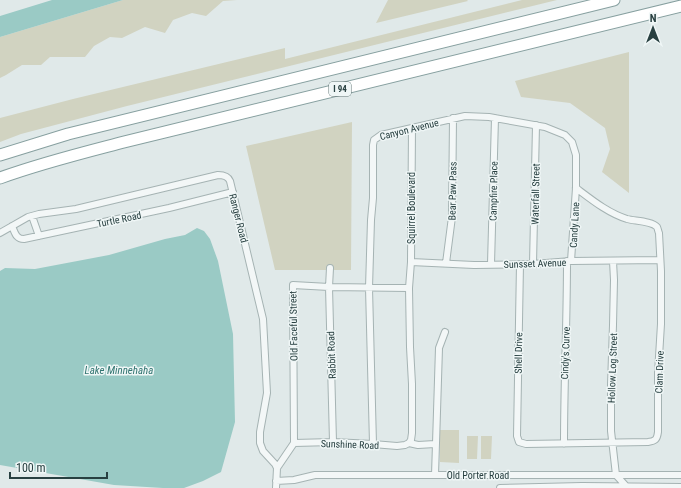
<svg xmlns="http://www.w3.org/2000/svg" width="681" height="488" font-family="'Roboto Condensed',sans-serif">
<rect width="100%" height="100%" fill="#e0e9e9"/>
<!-- green -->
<path fill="#d1d3c1" d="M 123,0 L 237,0 L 223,1 L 206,16 L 192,13 L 173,20 L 165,33 L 145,27 L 122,38 L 110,37 L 94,46 L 85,57 L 50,57 L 41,65 L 22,65 L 6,75 L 0,78 L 0,37 Z
M 388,0 L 467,0 L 468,1 L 376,23 Z
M 522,0 L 557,0 L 127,106 L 21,134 L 0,142 L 0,118 L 73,99 L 285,48 L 285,59 Z
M 629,52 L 629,193 L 602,172 L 610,149 L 605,128 L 570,103 L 521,97 L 515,81 Z
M 352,122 L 351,270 L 275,270 L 246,146 Z
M 440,430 L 459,430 L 459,463 L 440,462 Z
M 467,436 L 478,436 L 477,459 L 467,459 Z
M 481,436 L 492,436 L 491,459 L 481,459 Z"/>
<!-- water -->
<path fill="#9acac5" d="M 52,0 L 123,0 L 0,37 L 0,16 Z
M 197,228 L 204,231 L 210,239 L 218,261 L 233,334 L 235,422 L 221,472 L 203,481 L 184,488 L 163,488 L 114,485 L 0,465 L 0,271 L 5,268 L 35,269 L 109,255 L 165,239 L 185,235 Z"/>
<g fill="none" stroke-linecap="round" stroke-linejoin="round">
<defs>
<path id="minor" d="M 32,216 L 39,236
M 12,226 C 15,233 16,239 24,239 L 169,208 L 233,192
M 0,233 L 28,217 L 39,214 L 76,209 L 218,175 C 224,175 228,176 230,181 L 263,319 L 267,393 L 260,432 L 260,443 L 263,451 L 275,464 L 277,468 L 276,488
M 613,261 L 614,280 L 613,325 L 611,385 L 611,431 L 616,475 L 626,486 L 626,488
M 411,262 L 474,265 L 533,264 L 571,261 L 660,260
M 446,263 L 452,217 L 453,118
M 491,264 L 495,118
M 520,264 L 517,436 L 519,442 L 526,444 L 648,442 C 655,441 657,440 658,432 L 658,373 L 661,324 L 661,271 L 659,233 C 658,231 658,229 657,227 C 652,221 634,221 627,219 C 608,213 592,200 576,188
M 533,264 L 536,125
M 330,268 L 329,287 L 333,442
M 294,443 L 293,285 L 329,287 L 409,288
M 294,443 L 333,442 L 373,444 L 397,446 L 405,445 L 409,443 L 418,445 L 435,444
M 409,443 L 411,440 L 412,433 L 412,384 L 410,347 L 409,288 L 411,262 L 412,128
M 373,444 L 369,288 L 371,220 L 373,198 L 373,145 L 374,140 L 381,135 L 465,116 L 489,117 L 545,127 L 565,135 L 572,142 L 576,155 L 576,188 L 571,261
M 564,444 C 564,383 567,322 567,261
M 277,468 L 294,443
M 435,475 L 439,348 L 445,332
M 276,481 L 294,480 L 315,475 L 681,475
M 500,488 L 582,486 L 681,487"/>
<path id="motorway" d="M 0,155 L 68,134 L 614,0
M 0,178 C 41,163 82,153 124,142 L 681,6"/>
</defs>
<!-- minor casing -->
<use href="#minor" stroke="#a5b3b3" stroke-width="8"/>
<!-- motorway casing -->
<use href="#motorway" stroke="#87a0a0" stroke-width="13"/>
<!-- minor -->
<use href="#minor" stroke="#f3f7f7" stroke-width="6"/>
<!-- motorway -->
<use href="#motorway" stroke="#fff" stroke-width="11"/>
</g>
<g text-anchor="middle" stroke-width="3" stroke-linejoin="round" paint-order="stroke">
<!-- shield labels -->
<rect fill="#eff6f6" stroke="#647777" stroke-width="1" x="329" y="82" width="22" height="14" rx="3"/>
<g font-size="9" font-weight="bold" fill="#284041">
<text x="340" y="92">I 94</text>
</g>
<!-- street labels -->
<g font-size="10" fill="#284041" stroke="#eff6f6">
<text transform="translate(409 129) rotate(-14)" y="4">Canyon Avenue</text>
<text transform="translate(452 191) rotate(-89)" y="4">Bear Paw Pass</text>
<text transform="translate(493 191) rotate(-89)" y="4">Campfire Place</text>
<text transform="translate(535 194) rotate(-89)" y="4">Waterfall Street</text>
<text transform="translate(411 208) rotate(-90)" y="4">Squirrel Boulevard</text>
<text transform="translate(239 218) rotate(76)" y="4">Ranger Road</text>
<text transform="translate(119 219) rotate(-12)" y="4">Turtle Road</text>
<text transform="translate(574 225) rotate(-87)" y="4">Candy Lane</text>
<text transform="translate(535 263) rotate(-2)" y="4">Sunsset Avenue</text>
<text transform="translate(293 326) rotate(-91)" y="4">Old Faceful Street</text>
<text transform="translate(518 353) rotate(-89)" y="4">Shell Drive</text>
<text transform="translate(565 353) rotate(-88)" y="4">Cindy's Curve</text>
<text transform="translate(331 355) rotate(-92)" y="4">Rabbit Road</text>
<text transform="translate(612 368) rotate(-88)" y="4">Hollow Log Street</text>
<text transform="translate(659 372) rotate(-88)" y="4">Clam Drive</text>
<text transform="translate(350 444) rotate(2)" y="4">Sunshine Road</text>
<text x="478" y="479">Old Porter Road</text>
</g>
<!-- water labels -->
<g font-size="11" font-style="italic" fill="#327571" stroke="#eff6f6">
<text x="119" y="374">Lake Minnehaha</text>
</g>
</g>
<!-- north arrow -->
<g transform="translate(653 28)" stroke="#eff6f6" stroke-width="3" paint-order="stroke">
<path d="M0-3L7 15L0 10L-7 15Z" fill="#284041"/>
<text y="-6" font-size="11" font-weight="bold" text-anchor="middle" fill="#284041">N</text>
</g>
<!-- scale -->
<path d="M10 472v6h97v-6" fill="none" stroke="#284041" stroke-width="2"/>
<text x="16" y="472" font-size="12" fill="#284041" stroke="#eff6f6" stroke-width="3" paint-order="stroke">100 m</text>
</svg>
